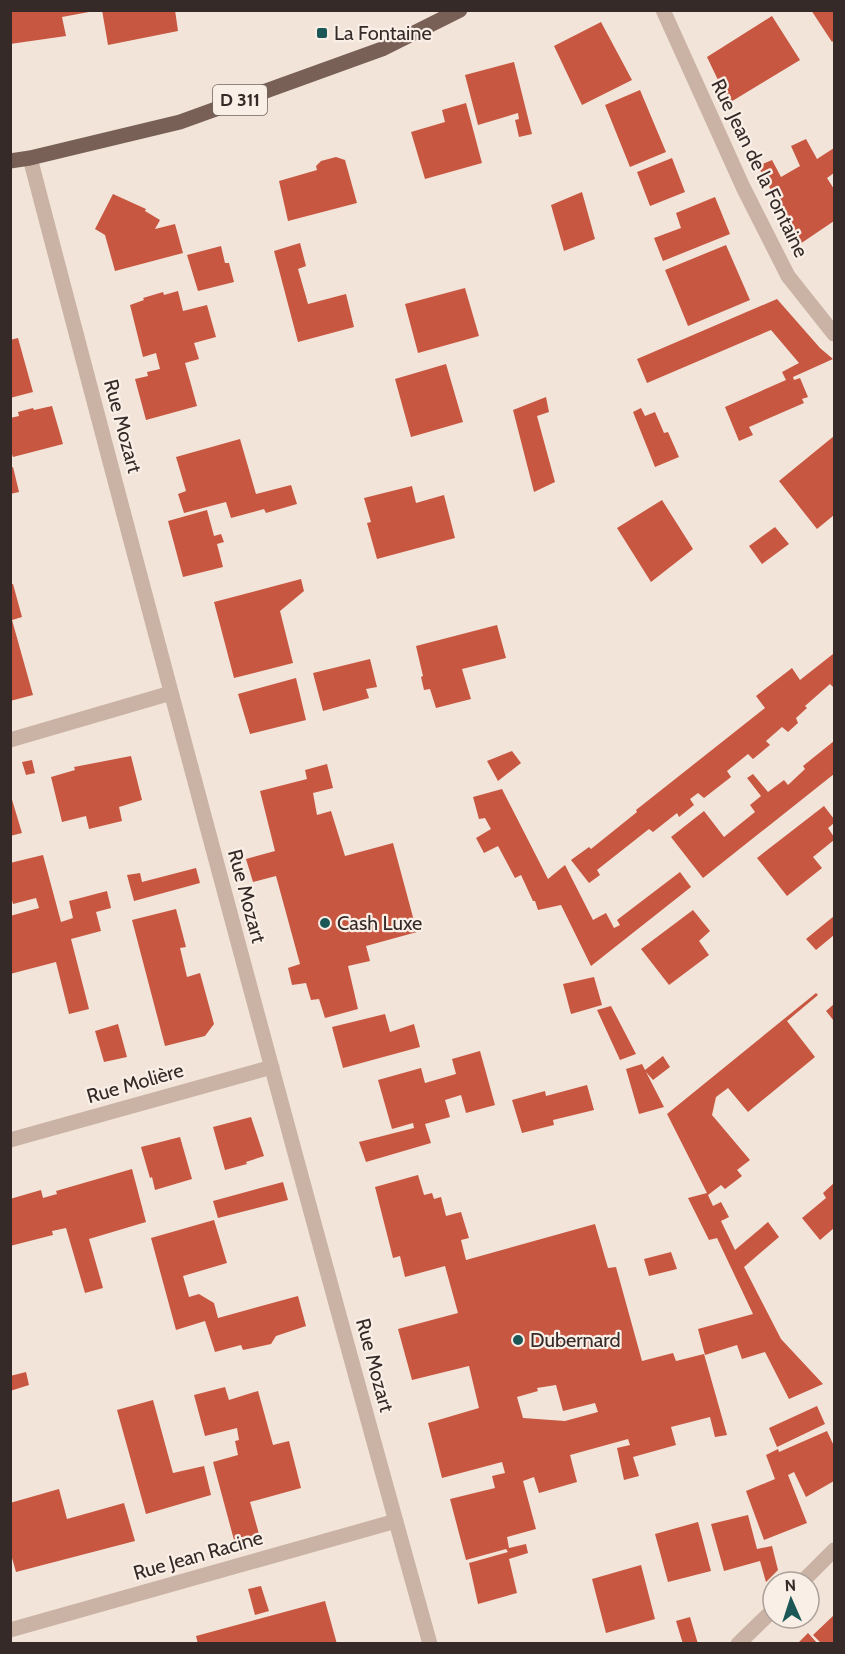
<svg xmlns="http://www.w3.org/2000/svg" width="845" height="1654" font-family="Cabin,sans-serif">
<rect width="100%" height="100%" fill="#f2e4d9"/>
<!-- building -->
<path fill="#c85741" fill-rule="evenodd" d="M 10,10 L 89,10 L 89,12 L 62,17 L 66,36 L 10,44 Z
M 102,10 L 175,10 L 178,31 L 108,45 Z
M 811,10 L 834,10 L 834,40 L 832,42 Z
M 772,16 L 800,60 L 729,103 L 707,57 Z
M 601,22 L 632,80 L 582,105 L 554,46 Z
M 514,62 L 532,134 L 519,137 L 515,120 L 519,119 L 518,113 L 478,125 L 465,75 Z
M 640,90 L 666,152 L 630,167 L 605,105 Z
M 466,103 L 482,163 L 425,179 L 411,132 L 445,122 L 442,110 Z
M 806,139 L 817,159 L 834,148 L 834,173 L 827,178 L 834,189 L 834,221 L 800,244 L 758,166 L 772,160 L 781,177 L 800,166 L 791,146 Z
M 336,157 L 345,160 L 357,203 L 288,221 L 279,181 L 317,170 L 316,166 L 321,161 Z
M 672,158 L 685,192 L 650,206 L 637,172 Z
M 582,192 L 595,239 L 564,251 L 551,205 Z
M 113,194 L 146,209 L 145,211 L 160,220 L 155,229 L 175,224 L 183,253 L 115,271 L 105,235 L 95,229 Z
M 715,197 L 730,234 L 663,261 L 654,238 L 681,228 L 676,213 Z
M 300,243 L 306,266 L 298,269 L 308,304 L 346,294 L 354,327 L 298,342 L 274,251 Z
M 726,245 L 750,300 L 688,326 L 665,270 Z
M 221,246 L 225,263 L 229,263 L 234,282 L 198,291 L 187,255 Z
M 465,288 L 479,336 L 418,353 L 405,304 Z
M 178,291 L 183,311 L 207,305 L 216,337 L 194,343 L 199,359 L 185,363 L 197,406 L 146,420 L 135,379 L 148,376 L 147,372 L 160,369 L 156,353 L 143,357 L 130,305 L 144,300 L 143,298 L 163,292 L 164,295 Z
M 777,299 L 820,348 L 833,359 L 793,377 L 794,380 L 800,378 L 808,397 L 802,399 L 804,403 L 749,427 L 753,435 L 739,441 L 725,407 L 786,380 L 782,372 L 799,363 L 771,330 L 647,383 L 637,359 Z
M 18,338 L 33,392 L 10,398 L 10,340 Z
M 446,364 L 463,422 L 411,437 L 395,379 Z
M 546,397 L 549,412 L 537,416 L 555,482 L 534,492 L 513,410 Z
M 52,406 L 63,444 L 13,457 L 10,449 L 10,418 L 19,416 L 18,412 L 33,408 L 34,410 Z
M 641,408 L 645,416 L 655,412 L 664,433 L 668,432 L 679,457 L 655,467 L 633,412 Z
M 834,436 L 834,515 L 817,529 L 779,481 Z
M 240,439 L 256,494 L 291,485 L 297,504 L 266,513 L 264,509 L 231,518 L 226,502 L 184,513 L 178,494 L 186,491 L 176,457 Z
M 13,467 L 19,492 L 10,494 L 10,468 Z
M 412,486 L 416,503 L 444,495 L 455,538 L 377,559 L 367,523 L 371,522 L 364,498 Z
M 662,500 L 693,549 L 651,582 L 617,528 Z
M 207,510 L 214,536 L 221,534 L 224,542 L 217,544 L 223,567 L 183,577 L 168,521 Z
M 775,527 L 789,544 L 762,564 L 749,546 Z
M 301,579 L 304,591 L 280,611 L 293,663 L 234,678 L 214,602 Z
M 10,584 L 13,584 L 22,617 L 12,620 L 33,695 L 10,701 Z
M 497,625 L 506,658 L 462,669 L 471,699 L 436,708 L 430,689 L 424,690 L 421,677 L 423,676 L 416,646 Z
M 833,654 L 834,688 L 830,684 L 805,706 L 807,708 L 796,718 L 798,723 L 788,732 L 782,727 L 766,741 L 770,745 L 753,759 L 748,754 L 727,771 L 731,777 L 704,798 L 698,793 L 690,799 L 694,805 L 679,817 L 677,813 L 653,832 L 649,829 L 597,870 L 600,875 L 589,883 L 571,860 L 589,847 L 591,849 L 637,812 L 636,810 L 765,708 L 756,696 L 792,668 L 800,680 Z
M 370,659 L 377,687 L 366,689 L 369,698 L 323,711 L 313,673 Z
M 296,678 L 306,720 L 250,734 L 238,694 Z
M 834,741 L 834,774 L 703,878 L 671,837 L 704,811 L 724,837 L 755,812 L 750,805 L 761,796 L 747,778 L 753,774 L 768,792 L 784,780 L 788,785 L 805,769 L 803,766 Z
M 512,751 L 521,763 L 498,781 L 487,761 Z
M 131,756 L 142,800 L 119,807 L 122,821 L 89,829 L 86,816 L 62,822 L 51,777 L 75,770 L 74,767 Z
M 32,760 L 35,773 L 26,775 L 22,762 Z
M 327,764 L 333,788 L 313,793 L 317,815 L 331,811 L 345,856 L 393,843 L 417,932 L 366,946 L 370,961 L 348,966 L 358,1009 L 325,1018 L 319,999 L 311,1000 L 306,983 L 292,985 L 288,968 L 300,964 L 276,876 L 253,882 L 246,859 L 275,851 L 260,791 L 307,779 L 305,770 Z
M 502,789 L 548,879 L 565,865 L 593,920 L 606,913 L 614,928 L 620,925 L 617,920 L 680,872 L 691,887 L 591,966 L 561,905 L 538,910 L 535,901 L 533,901 L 521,875 L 515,878 L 498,846 L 484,853 L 476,838 L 491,829 L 485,818 L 479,819 L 473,797 Z
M 10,793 L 22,833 L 10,836 Z
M 824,806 L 834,819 L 834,823 L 828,828 L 834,837 L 834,840 L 813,857 L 822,868 L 787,896 L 757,858 Z
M 43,855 L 61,922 L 73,918 L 69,901 L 107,891 L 111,908 L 96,912 L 101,931 L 71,939 L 89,1009 L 69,1014 L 56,962 L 10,974 L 10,916 L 39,908 L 36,898 L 13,904 L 10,893 L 10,863 Z
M 196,868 L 200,883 L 134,901 L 127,875 L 140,873 L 142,882 Z
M 176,909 L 186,947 L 180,948 L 187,977 L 200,973 L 214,1024 L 205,1036 L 165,1046 L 132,920 Z
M 693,910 L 710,931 L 699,941 L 709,955 L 669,985 L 641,949 Z
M 834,916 L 834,935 L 816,950 L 806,939 Z
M 594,977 L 602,1005 L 571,1014 L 563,984 Z
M 816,993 L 818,995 L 787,1021 L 815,1057 L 748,1112 L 728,1088 L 716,1097 L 712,1115 L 750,1160 L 737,1170 L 742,1176 L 725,1189 L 721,1185 L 708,1195 L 713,1206 L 721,1202 L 729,1217 L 721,1221 L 735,1250 L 768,1222 L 779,1237 L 744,1267 L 781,1339 L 823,1384 L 789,1399 L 765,1352 L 742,1359 L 737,1345 L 705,1355 L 698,1329 L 753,1314 L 717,1238 L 709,1240 L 688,1198 L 707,1193 L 667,1114 Z
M 834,1004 L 834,1021 L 826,1011 Z
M 611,1006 L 636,1054 L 620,1060 L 597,1010 Z
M 385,1014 L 390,1032 L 414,1024 L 420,1047 L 343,1068 L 332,1027 Z
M 118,1024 L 127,1057 L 104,1062 L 95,1031 Z
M 480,1051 L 495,1105 L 466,1113 L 461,1095 L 445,1100 L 450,1117 L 425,1124 L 431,1143 L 366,1162 L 359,1142 L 414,1128 L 413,1123 L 392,1129 L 378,1080 L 421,1068 L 425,1083 L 456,1074 L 452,1059 Z
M 663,1056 L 670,1067 L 653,1080 L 646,1072 L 664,1107 L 639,1114 L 626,1069 L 642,1064 L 645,1070 Z
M 587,1085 L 594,1110 L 553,1120 L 554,1125 L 522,1133 L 512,1100 L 545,1091 L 546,1096 Z
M 251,1117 L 264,1156 L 246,1162 L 247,1164 L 225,1170 L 213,1127 Z
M 180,1137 L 192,1179 L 155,1190 L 152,1177 L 150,1178 L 141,1147 Z
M 132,1169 L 146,1222 L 89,1239 L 103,1288 L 85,1293 L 66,1228 L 52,1231 L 53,1235 L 10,1246 L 10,1199 L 41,1190 L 43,1198 L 57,1194 L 56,1191 Z
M 418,1175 L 424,1195 L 432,1193 L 434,1199 L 441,1197 L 446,1216 L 461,1212 L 469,1238 L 461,1240 L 466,1260 L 595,1224 L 608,1268 L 616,1267 L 642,1361 L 673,1353 L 676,1361 L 704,1354 L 727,1435 L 715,1437 L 710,1417 L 671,1427 L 676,1445 L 633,1457 L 639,1476 L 624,1480 L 617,1448 L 630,1445 L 628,1439 L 570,1455 L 577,1482 L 539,1493 L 534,1477 L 523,1481 L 536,1529 L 507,1537 L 509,1548 L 526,1544 L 528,1553 L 509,1559 L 517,1593 L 478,1604 L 469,1563 L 508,1552 L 506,1549 L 466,1560 L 450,1499 L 495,1488 L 492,1476 L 505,1473 L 502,1462 L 442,1478 L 428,1423 L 479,1408 L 469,1366 L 412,1380 L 398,1329 L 458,1313 L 445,1266 L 405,1277 L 400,1256 L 393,1258 L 375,1187 ZM 556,1385 L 563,1411 L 595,1403 L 598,1412 L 565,1421 L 523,1418 L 517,1397 L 538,1391 L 537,1388 Z
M 283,1182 L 288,1200 L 218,1218 L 213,1201 Z
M 834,1183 L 834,1228 L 820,1240 L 802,1218 L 826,1198 L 823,1193 Z
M 214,1220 L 227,1263 L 183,1276 L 189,1297 L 199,1294 L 214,1303 L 218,1318 L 298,1296 L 306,1326 L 276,1336 L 271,1344 L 243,1350 L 241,1345 L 215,1352 L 205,1321 L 176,1330 L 151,1238 Z
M 671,1252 L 677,1269 L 649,1276 L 644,1259 Z
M 26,1372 L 29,1385 L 10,1391 L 10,1376 Z
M 225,1387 L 229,1400 L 258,1391 L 273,1445 L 289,1441 L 301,1488 L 250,1502 L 259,1534 L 234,1540 L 213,1462 L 238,1455 L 235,1441 L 239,1440 L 237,1428 L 205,1436 L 194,1395 Z
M 153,1400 L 173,1473 L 204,1466 L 211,1495 L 146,1514 L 117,1410 Z
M 817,1406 L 825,1424 L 777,1447 L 769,1428 Z
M 827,1431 L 834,1446 L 834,1481 L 806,1497 L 794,1472 L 788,1475 L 807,1523 L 764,1540 L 746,1491 L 775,1479 L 766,1455 L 778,1449 L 779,1452 Z
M 59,1489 L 67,1519 L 124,1503 L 135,1541 L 16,1572 L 10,1551 L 10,1503 Z
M 748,1515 L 757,1549 L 772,1546 L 778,1570 L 766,1582 L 760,1561 L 724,1571 L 711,1524 Z
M 698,1522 L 711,1571 L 668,1582 L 655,1534 Z
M 641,1565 L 655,1619 L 606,1633 L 592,1579 Z
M 261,1586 L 269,1611 L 255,1615 L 248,1589 Z
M 325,1601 L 337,1644 L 198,1644 L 196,1636 Z
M 834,1615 L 834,1644 L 822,1644 L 813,1635 Z
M 690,1617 L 698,1644 L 683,1644 L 676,1621 Z
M 808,1633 L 818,1644 L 797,1644 Z"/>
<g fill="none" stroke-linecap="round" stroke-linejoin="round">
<!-- minor -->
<path stroke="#cab3a5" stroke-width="15" d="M 663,10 L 743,187 L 788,276 L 834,334
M 30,158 C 160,654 292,1150 430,1644
M 10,740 L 171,693
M 10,1140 L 272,1067
M 802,1582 L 834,1550
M 10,1630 L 396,1521
M 738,1644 L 773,1610"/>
<!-- primary -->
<path stroke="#786057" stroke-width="15" d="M 10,161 L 30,158 L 180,122 L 382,49 L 460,10"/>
</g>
<!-- markers -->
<g fill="#1c5757" stroke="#f9efe6" stroke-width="2">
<rect x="316" y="27" width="12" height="12" rx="3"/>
<circle cx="325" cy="923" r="6"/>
<circle cx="518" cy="1340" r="6"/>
</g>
<g text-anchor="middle" stroke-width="4.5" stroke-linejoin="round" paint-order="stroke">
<!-- shield labels -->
<rect fill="#f9efe6" stroke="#706560" stroke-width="1.5" x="213" y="85" width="54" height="30" rx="4.5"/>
<g font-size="18" font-weight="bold" fill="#352a27">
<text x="240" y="106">D 311</text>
</g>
<!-- poi labels -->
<g font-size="20" fill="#352a27" stroke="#f9efe6" text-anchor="start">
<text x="334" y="40">La Fontaine</text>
<text x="337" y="930">Cash Luxe</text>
<text x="530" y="1347">Dubernard</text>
</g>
<!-- street labels -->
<g font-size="20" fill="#352a27" stroke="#f9efe6">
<text transform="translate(760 168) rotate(64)" y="7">Rue Jean de la Fontaine</text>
<text transform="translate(123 426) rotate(75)" y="7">Rue Mozart</text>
<text transform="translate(247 896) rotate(75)" y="7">Rue Mozart</text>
<text transform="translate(135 1083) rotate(-16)" y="7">Rue Molière</text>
<text transform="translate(375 1365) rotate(75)" y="7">Rue Mozart</text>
<text transform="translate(198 1555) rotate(-16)" y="7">Rue Jean Racine</text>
</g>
</g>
<!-- border -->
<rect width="845" height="1654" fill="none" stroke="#352a27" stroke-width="24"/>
<!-- north arrow -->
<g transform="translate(791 1600) rotate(357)"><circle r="28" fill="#f9efe6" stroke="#aba09a" stroke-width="1.5"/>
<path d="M0-4.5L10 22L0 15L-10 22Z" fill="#1c5757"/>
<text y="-9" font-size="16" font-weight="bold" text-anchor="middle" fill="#352a27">N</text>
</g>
</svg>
